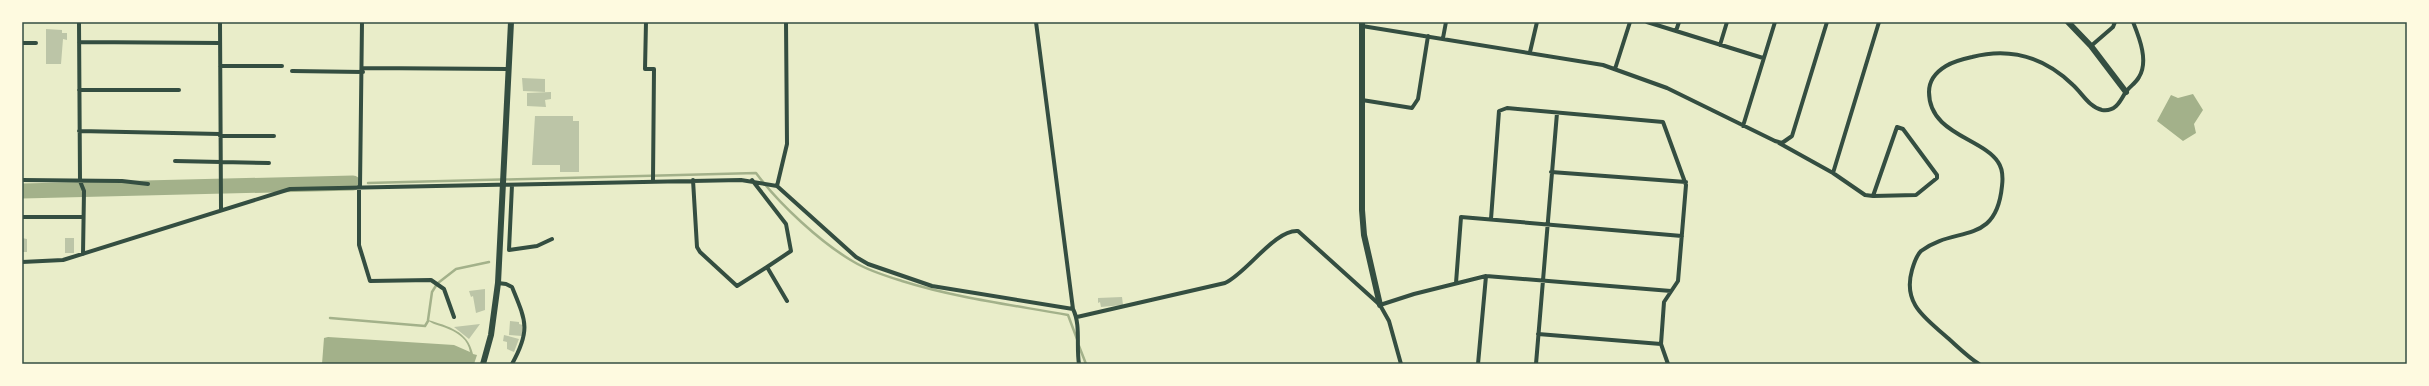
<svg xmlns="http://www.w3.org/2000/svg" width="2429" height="386" font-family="Helvetica,sans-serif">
<rect width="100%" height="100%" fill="#e9edc9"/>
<!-- water -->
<path fill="#a3b18a" d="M 2193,94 L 2203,110 L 2194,124 L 2196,133 L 2183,141 L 2157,121 L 2171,95 L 2178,98 Z
M 428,320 C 448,326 468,331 473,354 L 477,355 L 474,364 L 322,364 L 324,338 L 328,337 L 454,345 L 470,352 C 466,327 432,327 428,320 Z"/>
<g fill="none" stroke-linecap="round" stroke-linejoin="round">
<!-- stream -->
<path stroke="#a3b18a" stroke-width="2.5" d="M 368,183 L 756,173 C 779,204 821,243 854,262 C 869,271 886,276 902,281 C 956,298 1013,305 1068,315 L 1077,339
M 438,283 L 456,269 L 489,262
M 330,318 L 425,326 L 428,321
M 428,320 L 432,292 L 437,284
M 1079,346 L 1086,364"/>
<!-- river -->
<path stroke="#a3b18a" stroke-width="15" d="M 22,191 L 353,183"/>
</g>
<!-- building -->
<path fill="#bcc5a7" d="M 46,29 L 62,30 L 62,33 L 67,33 L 67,40 L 63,39 L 61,64 L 46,64 Z
M 522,78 L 545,79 L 545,92 L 523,91 Z
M 551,92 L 551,99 L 545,100 L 546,107 L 527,106 L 527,93 Z
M 535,116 L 573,116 L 573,121 L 579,121 L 579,172 L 560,172 L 560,165 L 532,165 Z
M 22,238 L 27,239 L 27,252 L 22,252 Z
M 65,238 L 74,238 L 74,253 L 65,253 Z
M 485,289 L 485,310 L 476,313 L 473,296 L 471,297 L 469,291 Z
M 1122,297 L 1123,305 L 1101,307 L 1100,302 L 1098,303 L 1098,298 Z
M 510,321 L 519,322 L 519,324 L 523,325 L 522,336 L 509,335 Z
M 480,324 L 469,339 L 454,327 Z
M 504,335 L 519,339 L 514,352 L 507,349 L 507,342 L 503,341 Z"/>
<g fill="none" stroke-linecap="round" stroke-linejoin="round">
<!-- minor -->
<path stroke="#344e41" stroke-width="4" d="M 79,22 L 80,181 L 84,191 L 83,254
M 220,22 L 221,209
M 646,22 L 645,69 L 654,69 L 653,180
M 1036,22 L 1073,309 C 1081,325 1076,346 1079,364
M 1647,22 L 1763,58
M 1362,26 L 1603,65 L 1667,88 L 1775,141 L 1782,143 L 1792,136 L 1827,22
M 1676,31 L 1679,22
M 1443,38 L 1446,22
M 79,42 L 220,43
M 22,43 L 36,43
M 1720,45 L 1727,22
M 2091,46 L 2113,27 L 2115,22
M 1530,52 L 1537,22
M 220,66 L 282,66
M 363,68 L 508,69
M 1615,69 L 1630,22
M 292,71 L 363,72
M 79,90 L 179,90
M 1362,100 L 1412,108 L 1418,99 L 1428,36
M 1743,126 L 1775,22
M 79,131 L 220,134
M 220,136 L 274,136
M 1779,143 L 1833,173
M 175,161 L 269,163
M 1551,172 L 1686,182
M 22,180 L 122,181 L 148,184
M 693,180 L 697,247 L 700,252 L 737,286 L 767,267
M 752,180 L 786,224 L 791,251 L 767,267 L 787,301
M 512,185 L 509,250 L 537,246 L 552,239
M 777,186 L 787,144 L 786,22
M 359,187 L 359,245 L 370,281 L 431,280 L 444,289 L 454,317
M 360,187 L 362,22
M 1873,196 L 1897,127 L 1903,129 L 1937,175 L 1937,178 L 1916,195 L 1873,196 L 1865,195 L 1833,173 L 1879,22
M 22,217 L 83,217
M 1491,219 L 1499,111 L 1507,108 L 1663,122 L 1686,185 L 1678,281 L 1664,302 L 1661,344 L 1668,364
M 22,262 L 63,260 L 290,189 L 741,180 L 777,186 L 856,257 L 868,264 L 932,286 L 1073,309
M 498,283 L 506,284 L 512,287 C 526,321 531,330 512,364
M 1456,283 L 1461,217 L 1682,236
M 1380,305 L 1414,294 L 1486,276 L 1671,291
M 1077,317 L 1225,283 C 1247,273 1275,229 1298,231 L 1380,305 L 1389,321 L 1401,364
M 1538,334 L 1661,344
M 1478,364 L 1486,276
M 1536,364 L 1557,113
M 1979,364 C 1968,357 1959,348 1949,339 C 1927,319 1902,305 1912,270 C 1914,263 1916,256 1921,251 C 1955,225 1996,247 2002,186 C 2003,178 2003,169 1998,162 C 1982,138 1929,134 1929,92 C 1929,81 1936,72 1946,66 C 1954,61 1963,59 1972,57 C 2011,47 2044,57 2073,85 C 2082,93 2089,107 2102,110 C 2115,112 2120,102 2125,93 C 2129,87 2136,83 2139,77 C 2149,61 2139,37 2133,22"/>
<!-- tertiary -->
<path stroke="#344e41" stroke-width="6" d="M 1362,22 L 1362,210 L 1364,235 L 1380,305
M 2068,22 L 2091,46 L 2126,92
M 483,364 L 491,335 L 498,283 L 511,22"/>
</g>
<!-- border -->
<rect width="2429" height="386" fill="none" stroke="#fefae0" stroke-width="46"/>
<rect x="23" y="23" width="2383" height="340" fill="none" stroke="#344e41" stroke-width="1.5"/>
</svg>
